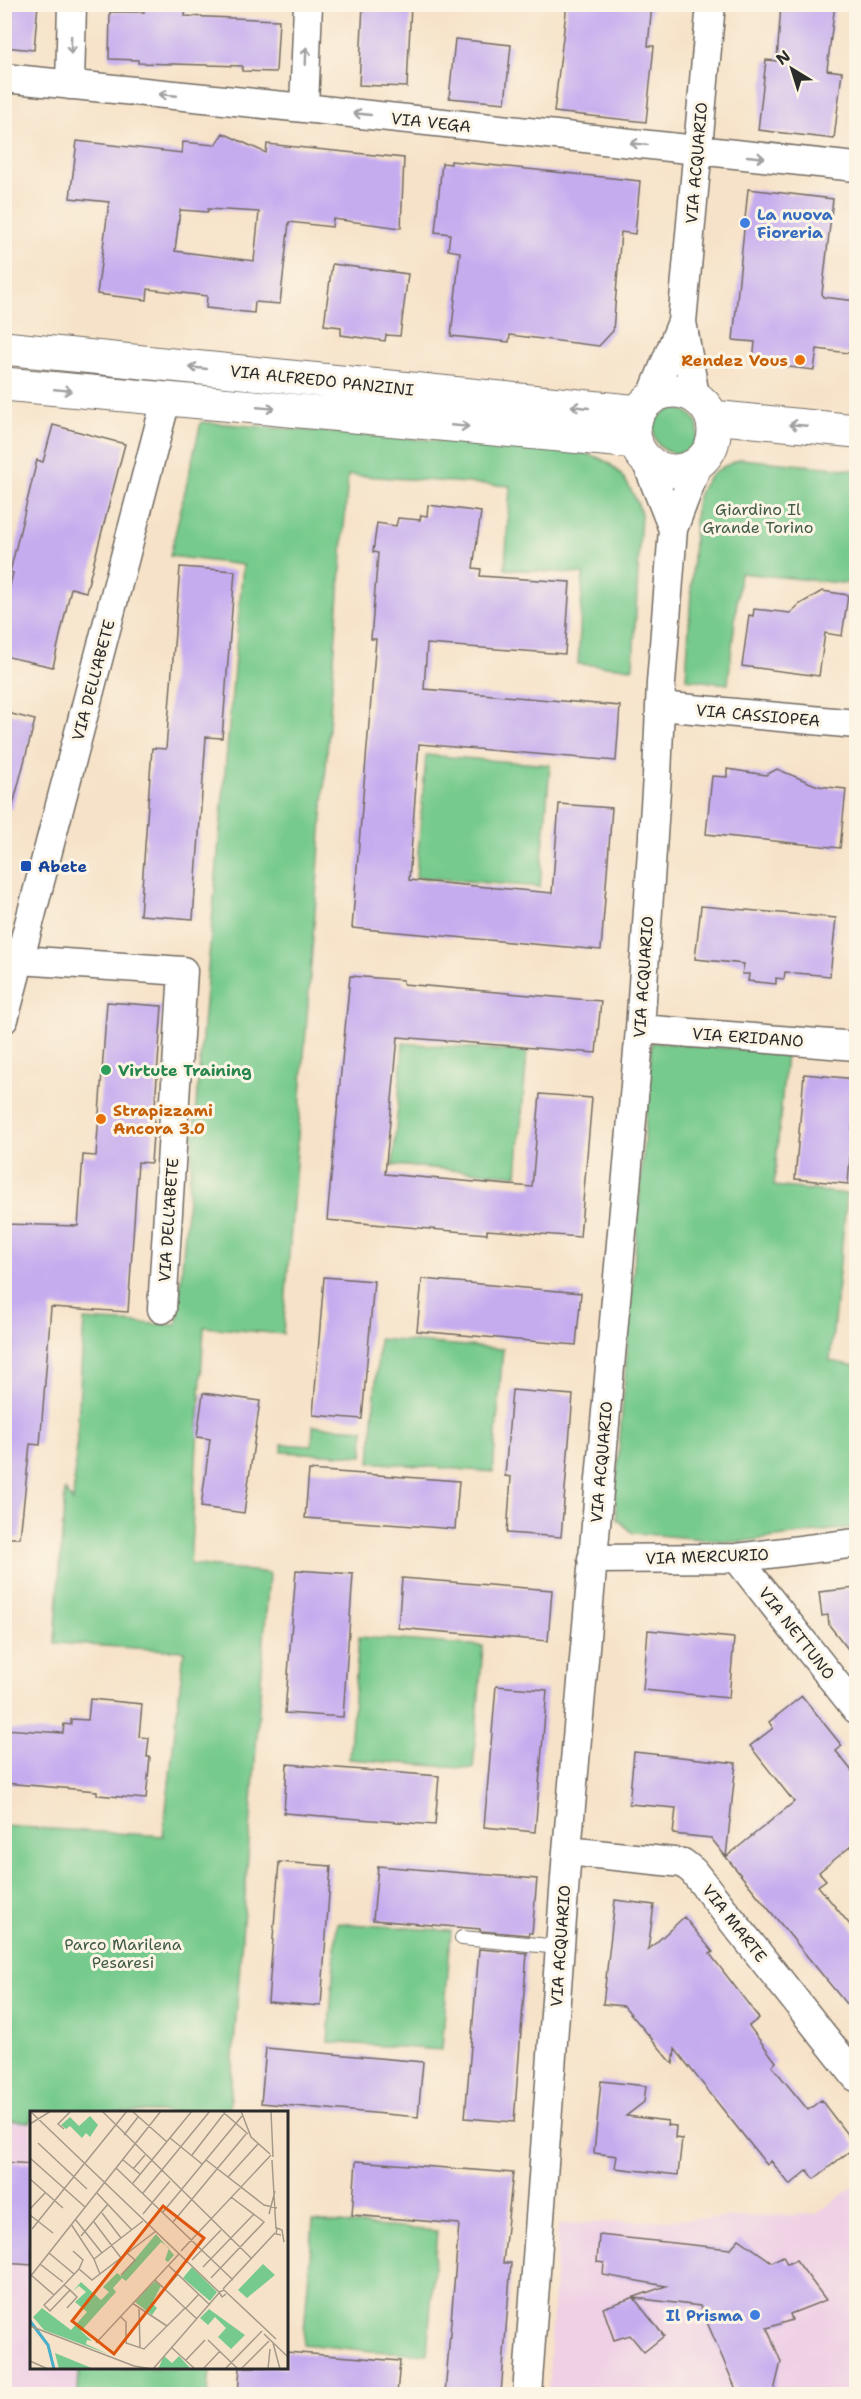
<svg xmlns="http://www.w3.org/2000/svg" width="861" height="2399" font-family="'Shantell Sans',sans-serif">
<rect width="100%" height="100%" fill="#fcf5e5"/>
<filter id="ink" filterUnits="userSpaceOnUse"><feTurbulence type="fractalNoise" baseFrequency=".0167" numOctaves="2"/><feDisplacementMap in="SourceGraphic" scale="12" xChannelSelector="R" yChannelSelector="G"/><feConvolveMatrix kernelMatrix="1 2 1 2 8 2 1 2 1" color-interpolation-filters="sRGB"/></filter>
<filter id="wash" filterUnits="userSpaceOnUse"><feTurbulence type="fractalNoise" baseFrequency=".008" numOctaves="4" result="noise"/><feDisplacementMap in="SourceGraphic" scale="24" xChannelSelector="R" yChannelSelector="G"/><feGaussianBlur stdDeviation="1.35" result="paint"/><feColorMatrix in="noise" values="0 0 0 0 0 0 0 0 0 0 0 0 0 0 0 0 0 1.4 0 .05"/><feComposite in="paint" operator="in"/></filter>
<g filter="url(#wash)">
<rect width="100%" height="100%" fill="#f6e2c8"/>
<!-- built -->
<path fill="#efd0e5" d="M 4,2120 L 31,2122 L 32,2368 L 79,2368 L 78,2394 L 5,2394 Z
M 856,2184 L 856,2394 L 548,2394 L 558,2224 L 817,2214 Z"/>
<!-- green -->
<path fill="#77ca8d" stroke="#517a5c" stroke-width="1.5" d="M654 431a22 22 0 1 1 44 0a22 22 0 1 1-44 0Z
M 201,422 L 581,452 C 588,455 596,456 603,460 C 623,470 634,493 641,513 L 633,668 L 578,664 L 583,574 L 505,569 L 510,486 L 348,475 L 283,1334 L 204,1327 L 190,1564 L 269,1573 L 229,2112 L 32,2112 L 31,2122 L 5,2120 L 4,1826 L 163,1836 L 184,1651 L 55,1643 L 65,1490 L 73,1502 L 84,1320 L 177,1325 L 243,565 L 170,556 Z
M 741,459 L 856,470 L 856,526 L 852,541 L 851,584 L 740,573 L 728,684 L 686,679 L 696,504 C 702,477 717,468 741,459 Z
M 426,755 L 550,765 L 540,887 L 416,877 Z
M 652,1042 L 786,1053 L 774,1186 L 847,1194 L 830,1361 L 856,1366 L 856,1527 L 738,1542 L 633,1533 L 617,1519 L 615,1499 Z
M 403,1043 L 527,1052 L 517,1175 L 393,1165 Z
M 379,1339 L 503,1349 L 493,1472 L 370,1462 Z
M 313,1426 L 364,1429 L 363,1456 L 282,1452 L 282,1444 L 312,1446 Z
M 359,1637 L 483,1646 L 473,1769 L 349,1759 Z
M 337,1923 L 451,1931 L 442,2050 L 328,2042 Z
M 313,2221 L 437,2231 L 427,2354 L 373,2351 L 303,2344 Z
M 79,2368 L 210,2368 L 208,2394 L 78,2394 Z"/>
<g id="blocks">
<!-- building -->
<path fill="#c5acef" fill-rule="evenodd" d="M 4,4 L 38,4 L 34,50 L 4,47 Z
M 363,4 L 411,4 L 407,87 L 359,85 Z
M 567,4 L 652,4 L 648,46 L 654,46 L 646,122 L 554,112 Z
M 781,4 L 835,4 L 827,70 L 842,72 L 834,139 L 758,130 L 766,60 L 777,61 Z
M 144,6 L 186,7 L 185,16 L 279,20 L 276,72 L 242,71 L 242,66 L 138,63 L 138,60 L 109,59 L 110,12 L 144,12 Z
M 455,39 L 511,45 L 505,103 L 449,98 Z
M 223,133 L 266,153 L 267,144 L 404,158 L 401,228 L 333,219 L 332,227 L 289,222 L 280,304 L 255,302 L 254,313 L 206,308 L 207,296 L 148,289 L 147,300 L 97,294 L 109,202 L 70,198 L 77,141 L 182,153 L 183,142 L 215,145 ZM 208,209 L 259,212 L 254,261 L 175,251 L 180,210 L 208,212 Z
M 451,161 L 640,181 L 635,234 L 621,232 L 613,331 L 599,346 L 510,335 L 509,342 L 451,336 L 460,252 L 448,250 L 450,234 L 435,232 L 442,163 L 451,164 Z
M 748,189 L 833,199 L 822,294 L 823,297 L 856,301 L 856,354 L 817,349 L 814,370 L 753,363 L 755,342 L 733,340 Z
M 332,264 L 408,274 L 400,336 L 386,335 L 385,341 L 341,335 L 341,327 L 324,325 Z
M 53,425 L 125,444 L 86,592 L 71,588 L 53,667 L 4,656 L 4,611 L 13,573 L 10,572 L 37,460 L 43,462 Z
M 428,505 L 481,512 L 473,568 L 481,569 L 480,576 L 570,582 L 565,654 L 427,644 L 424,689 L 620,706 L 616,761 L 419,744 L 409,880 L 552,893 L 559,804 L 612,808 L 601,950 L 352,928 L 376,639 L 371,639 L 378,553 L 373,552 L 377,523 L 396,526 L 398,518 L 420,520 L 421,515 L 427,516 Z
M 180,567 L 235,571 L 222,738 L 206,737 L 193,919 L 140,915 L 152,748 L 166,749 Z
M 822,591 L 848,595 L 842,636 L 825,633 L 819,676 L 742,666 L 749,615 L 753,616 L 754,609 L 790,613 L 800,604 Z
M 4,712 L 35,720 L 12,809 L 4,808 Z
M 727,769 L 766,775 L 777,769 L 818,786 L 846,789 L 840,848 L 706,834 L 712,776 L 727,777 Z
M 701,906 L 836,918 L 830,976 L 785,972 L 784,979 L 776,978 L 776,984 L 748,981 L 749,974 L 742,974 L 744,964 L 695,959 Z
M 350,976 L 403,980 L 403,984 L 601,1001 L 596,1053 L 398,1037 L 385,1174 L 532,1187 L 540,1094 L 592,1098 L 580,1237 L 487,1230 L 487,1234 L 327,1220 Z
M 107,1002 L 162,1006 L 151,1163 L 138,1162 L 128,1312 L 51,1307 L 40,1445 L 30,1444 L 20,1538 L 4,1538 L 4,1224 L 78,1226 L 83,1155 L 96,1156 Z
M 804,1074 L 856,1079 L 848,1184 L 795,1179 Z
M 324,1277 L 374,1281 L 362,1419 L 313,1415 Z
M 422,1279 L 581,1293 L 576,1345 L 417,1331 Z
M 512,1390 L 573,1395 L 561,1537 L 507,1533 L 511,1477 L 505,1476 Z
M 203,1393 L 260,1401 L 244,1513 L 201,1507 L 210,1439 L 197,1437 Z
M 309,1470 L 459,1481 L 455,1529 L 305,1518 Z
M 296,1570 L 353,1574 L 343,1717 L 285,1713 Z
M 402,1578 L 552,1590 L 548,1641 L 398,1628 Z
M 856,1588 L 856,1659 L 829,1625 L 828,1615 L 822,1616 L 819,1592 Z
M 648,1630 L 734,1638 L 729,1698 L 643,1690 Z
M 496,1686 L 547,1690 L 535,1832 L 484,1827 Z
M 802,1696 L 842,1746 L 836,1751 L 856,1776 L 856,1842 L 819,1872 L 826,1880 L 818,1886 L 856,1932 L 856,2016 L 726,1857 L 794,1802 L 750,1746 L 773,1728 L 769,1722 Z
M 90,1699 L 142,1704 L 139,1737 L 149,1738 L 147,1757 L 150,1757 L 146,1799 L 97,1795 L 97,1791 L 4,1783 L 4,1729 L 63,1733 L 64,1724 L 71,1725 L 71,1719 L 88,1720 Z
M 634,1752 L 736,1763 L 726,1857 L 711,1838 L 673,1834 L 676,1808 L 629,1804 Z
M 287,1764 L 439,1776 L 435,1825 L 284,1813 Z
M 279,1862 L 331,1866 L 321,2006 L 268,2002 Z
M 378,1866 L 537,1879 L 532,1933 L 529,1933 L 528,1935 L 480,1931 L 480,1929 L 373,1920 Z
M 615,1900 L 654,1905 L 648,1950 L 684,1917 L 713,1952 L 710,1954 L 759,2018 L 749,2026 L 776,2062 L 772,2066 L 808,2110 L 821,2100 L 856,2146 L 814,2179 L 808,2170 L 790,2185 L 771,2161 L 767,2165 L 675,2049 L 673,2064 L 624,2006 L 603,2004 Z
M 479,1949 L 527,1953 L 514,2122 L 465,2118 Z
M 266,2048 L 423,2062 L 418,2117 L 261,2103 Z
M 601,2081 L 646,2086 L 644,2102 L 626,2116 L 668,2121 L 667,2125 L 676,2126 L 675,2138 L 682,2139 L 678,2175 L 615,2168 L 617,2156 L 594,2153 Z
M 356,2161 L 513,2173 L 503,2263 L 511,2263 L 501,2394 L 445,2394 L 459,2224 L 352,2215 Z
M 4,2162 L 32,2164 L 32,2265 L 4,2263 Z
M 599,2235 L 730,2249 L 739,2239 L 772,2262 L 783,2256 L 787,2264 L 796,2260 L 826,2300 L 790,2314 L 792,2320 L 767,2328 L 781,2362 L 774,2391 L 764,2394 L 738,2394 L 700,2306 L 634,2298 L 664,2336 L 644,2352 L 630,2335 L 614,2340 L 603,2308 L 666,2286 L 603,2275 L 604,2263 L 597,2262 Z
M 286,2352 L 400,2361 L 397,2394 L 238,2394 L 240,2367 L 286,2367 Z"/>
</g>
</g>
<g filter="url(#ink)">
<use href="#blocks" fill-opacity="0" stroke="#726b62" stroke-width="1.5"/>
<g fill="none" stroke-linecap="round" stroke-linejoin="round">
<defs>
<path id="lane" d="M 462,1938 L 560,1947"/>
<path id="street" d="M 4,78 L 304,108 L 856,167
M 70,85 L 72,4
M 304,108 L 308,4
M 695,396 L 682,322 L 711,4
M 651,398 L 682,322
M 645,458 L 673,529
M 660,706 L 856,724
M 20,960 L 183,971 L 162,1309
M 4,1019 L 166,400
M 640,1029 L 856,1046
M 737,1558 L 856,1709
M 592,1559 L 737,1558 L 856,1543
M 567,1851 L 683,1863 L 693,1871 L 856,2077
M 527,2394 L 567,1851 L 640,1029 L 657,776 L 661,683 L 673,529 L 698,463"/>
<path id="secondary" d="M 4,348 L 639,412
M 4,384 L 636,442
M634 431a40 40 0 1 1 80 0a40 40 0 1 1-80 0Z
M 712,417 L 856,431"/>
</defs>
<!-- lane casing -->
<use href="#lane" stroke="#726b62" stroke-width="16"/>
<!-- street casing -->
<use href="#street" stroke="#726b62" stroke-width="31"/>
<!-- secondary casing -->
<use href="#secondary" stroke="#726b62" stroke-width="35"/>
<!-- lane -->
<use href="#lane" stroke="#fff" stroke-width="14"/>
<!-- street -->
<use href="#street" stroke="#fff" stroke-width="28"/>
<!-- secondary -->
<use href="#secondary" stroke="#fff" stroke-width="33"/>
</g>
<!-- one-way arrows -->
<defs><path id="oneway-shaft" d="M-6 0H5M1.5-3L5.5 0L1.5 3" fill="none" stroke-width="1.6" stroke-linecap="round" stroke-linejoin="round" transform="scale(1.5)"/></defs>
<g stroke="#a0a0a0">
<use href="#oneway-shaft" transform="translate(71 45) rotate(91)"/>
<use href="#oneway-shaft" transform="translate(306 56) rotate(-88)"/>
<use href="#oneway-shaft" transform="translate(168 95) rotate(-175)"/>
<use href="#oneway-shaft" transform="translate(362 114) rotate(-174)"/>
<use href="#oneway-shaft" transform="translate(639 144) rotate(-174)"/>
<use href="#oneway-shaft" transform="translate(756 157) rotate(6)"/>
<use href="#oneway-shaft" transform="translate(198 368) rotate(-174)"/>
<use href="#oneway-shaft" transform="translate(63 390) rotate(5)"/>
<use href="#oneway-shaft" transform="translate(580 407) rotate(-174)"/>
<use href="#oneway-shaft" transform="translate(266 408) rotate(5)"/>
<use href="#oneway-shaft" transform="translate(798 425) rotate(-175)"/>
<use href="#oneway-shaft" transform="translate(460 426) rotate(5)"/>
</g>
</g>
<!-- markers -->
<g fill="#3f7fe0" stroke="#fcf5e5" stroke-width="2">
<circle cx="745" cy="223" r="6"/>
<circle cx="755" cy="2315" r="6"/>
</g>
<g fill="#e8710a" stroke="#fcf5e5" stroke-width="2">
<circle cx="800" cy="360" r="6"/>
<circle cx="101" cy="1119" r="6"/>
</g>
<rect fill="#1a4fb4" stroke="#fcf5e5" stroke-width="2" x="20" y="860" width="12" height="12" rx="3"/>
<circle fill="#2e9e5b" stroke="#fcf5e5" stroke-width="2" cx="106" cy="1070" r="6"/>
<g text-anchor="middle" stroke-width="6" stroke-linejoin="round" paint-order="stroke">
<!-- street labels -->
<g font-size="16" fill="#2b2b2b" stroke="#fcf5e5">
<text transform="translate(431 122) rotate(6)" y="6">VIA VEGA</text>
<text transform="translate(696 163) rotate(-85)" y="6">VIA ACQUARIO</text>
<text transform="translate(322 380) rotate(6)" y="6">VIA ALFREDO PANZINI</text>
<text transform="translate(93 680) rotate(-75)" y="6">VIA DELL'ABETE</text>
<text transform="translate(758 715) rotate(5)" y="6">VIA CASSIOPEA</text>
<text transform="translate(643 977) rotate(-86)" y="6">VIA ACQUARIO</text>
<text transform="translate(748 1037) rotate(4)" y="6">VIA ERIDANO</text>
<text transform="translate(168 1220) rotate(-86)" y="6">VIA DELL'ABETE</text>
<text transform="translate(601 1462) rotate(-85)" y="6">VIA ACQUARIO</text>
<text transform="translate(707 1556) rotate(-2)" y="6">VIA MERCURIO</text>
<text transform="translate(797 1633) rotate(52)" y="6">VIA NETTUNO</text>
<text transform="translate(735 1923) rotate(52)" y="6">VIA MARTE</text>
<text transform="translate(560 1946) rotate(-86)" y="6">VIA ACQUARIO</text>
</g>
<!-- shop labels -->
<g font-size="16" font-weight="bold" fill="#366cbe" stroke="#fcf5e5" text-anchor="start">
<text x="757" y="220">La nuova<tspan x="757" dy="18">Fioreria</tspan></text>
<text x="743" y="2321" text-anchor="end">Il Prisma</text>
</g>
<!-- food labels -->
<g font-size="16" font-weight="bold" fill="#c56008" stroke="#fcf5e5" text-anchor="end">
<text x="788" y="366">Rendez Vous</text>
<text x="113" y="1116" text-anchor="start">Strapizzami<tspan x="113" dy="18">Ancora 3.0</tspan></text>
</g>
<!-- park labels -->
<g font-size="16" fill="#425b48" stroke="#fcf5e5">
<text x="758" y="515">Giardino Il<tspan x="758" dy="18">Grande Torino</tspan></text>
<text x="123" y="1950">Parco Marilena<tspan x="123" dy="18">Pesaresi</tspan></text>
</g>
<!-- transit labels -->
<g font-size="16" font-weight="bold" fill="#164399" stroke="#fcf5e5" text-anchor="start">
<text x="38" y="872">Abete</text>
</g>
<!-- leisure labels -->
<g font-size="16" font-weight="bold" fill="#27864d" stroke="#fcf5e5" text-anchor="start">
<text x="118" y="1076">Virtute Training</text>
</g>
</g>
<!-- overview -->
<g transform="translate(30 2111)">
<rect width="258" height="258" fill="#f6e2c8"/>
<path d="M 60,5 L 68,14 L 60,26 L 56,22 L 52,27 L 40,15 L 36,18 L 31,14 L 40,6 L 49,15 ZM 126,123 L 144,144 L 138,151 L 135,149 L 139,137 L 131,131 L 96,170 L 92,167 L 83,177 L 86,181 L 51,220 L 62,230 L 57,229 L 56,233 L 78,243 L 14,219 L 3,206 L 12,197 L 41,219 L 57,201 L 45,191 L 56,181 L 49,175 L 43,180 L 51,171 L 71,189 L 79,181 L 73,176 L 87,162 L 91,165 ZM 233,153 L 245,164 L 217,187 L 208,179 ZM 162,156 L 187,181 L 180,190 L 153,167 ZM 125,170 L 131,175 L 122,192 L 127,197 L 122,204 L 105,191 ZM 179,198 L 215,224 L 201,238 L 188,226 L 196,217 L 185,206 L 178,214 L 170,207 ZM 25,242 L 64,258 L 29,258 ZM 134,245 L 142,252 L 149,245 L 161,258 L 128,258 Z" fill="#77ca8d"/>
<path fill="none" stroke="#49aec9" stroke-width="3" d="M 0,210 L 18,234 L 24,258"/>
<path fill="none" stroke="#a59989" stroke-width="1.5" d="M 0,0 L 189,181M 72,0 L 222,148M 102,0 L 137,31M 192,0 L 218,23M 211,0 L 221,26 L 240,43M 241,0 L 243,46M 0,13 L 21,0M 34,18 L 28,13 L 41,0M 94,24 L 108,6M 140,27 L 172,53M 8,32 L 57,78M 162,44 L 196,0M 0,47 L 55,96M 93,49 L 110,63M 176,49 L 234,94 L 247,97M 242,49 L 246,118M 55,52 L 97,0M 86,57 L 203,169M 103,58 L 115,44M 198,66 L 228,33M 0,68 L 33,97M 103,72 L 162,0M 67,82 L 102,119M 113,82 L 180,0M 0,98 L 15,82M 133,101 L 212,5M 72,102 L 91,127M 113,103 L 140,70M 239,103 L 245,80M 0,104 L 23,122M 45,108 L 72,142M 64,111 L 91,147M 143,111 L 216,23M 41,113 L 64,148 L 70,163M 2,118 L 54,53M 251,124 L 246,123 L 247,117 L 252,119 L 254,131M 51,125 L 78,93M 43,140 L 53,149 L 49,158M 151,140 L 241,44M 19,142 L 44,163M 64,148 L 113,110M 162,149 L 191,119M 10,153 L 33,171M 138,154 L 180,194M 173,156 L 224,103M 1,164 L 24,184M 91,164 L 105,149 L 97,142M 0,166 L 131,0M 181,167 L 234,111 L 201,86M 125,169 L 167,208M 34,174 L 40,179 L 20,200 L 14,194 L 34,174 L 49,158 L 62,169 L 126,120M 135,178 L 148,163M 193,178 L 245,122M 196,183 L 192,186 L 189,181 L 194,179 L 246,228M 102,192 L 137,215M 37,197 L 47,186 L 40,179M 156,197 L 169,183M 109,198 L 110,237M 90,205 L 96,211 L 96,232 L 114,238 L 155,197M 0,215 L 104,255 L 122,258M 234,223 L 258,246M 178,229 L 208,258M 66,232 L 149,143M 243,232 L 250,258M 141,236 L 165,258M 156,249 L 175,229M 0,250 L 18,258M 123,258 L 189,182M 173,258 L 190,240M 195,258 L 232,220M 211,258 L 239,230M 238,258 L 240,238"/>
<path fill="#df570e" fill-opacity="0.15" stroke="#df570e" stroke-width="3" d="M 133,95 L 174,127 L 84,243 L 42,210 Z"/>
<rect width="258" height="258" fill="none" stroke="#2b2b2b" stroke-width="3"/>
</g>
<!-- margin -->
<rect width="861" height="2399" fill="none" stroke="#fcf5e5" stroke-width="24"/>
<!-- north arrow -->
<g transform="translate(792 69) rotate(322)" stroke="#fcf5e5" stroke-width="4.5" paint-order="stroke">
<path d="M0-4.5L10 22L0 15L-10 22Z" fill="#2b2b2b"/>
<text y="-9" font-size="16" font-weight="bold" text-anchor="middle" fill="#2b2b2b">N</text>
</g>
</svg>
